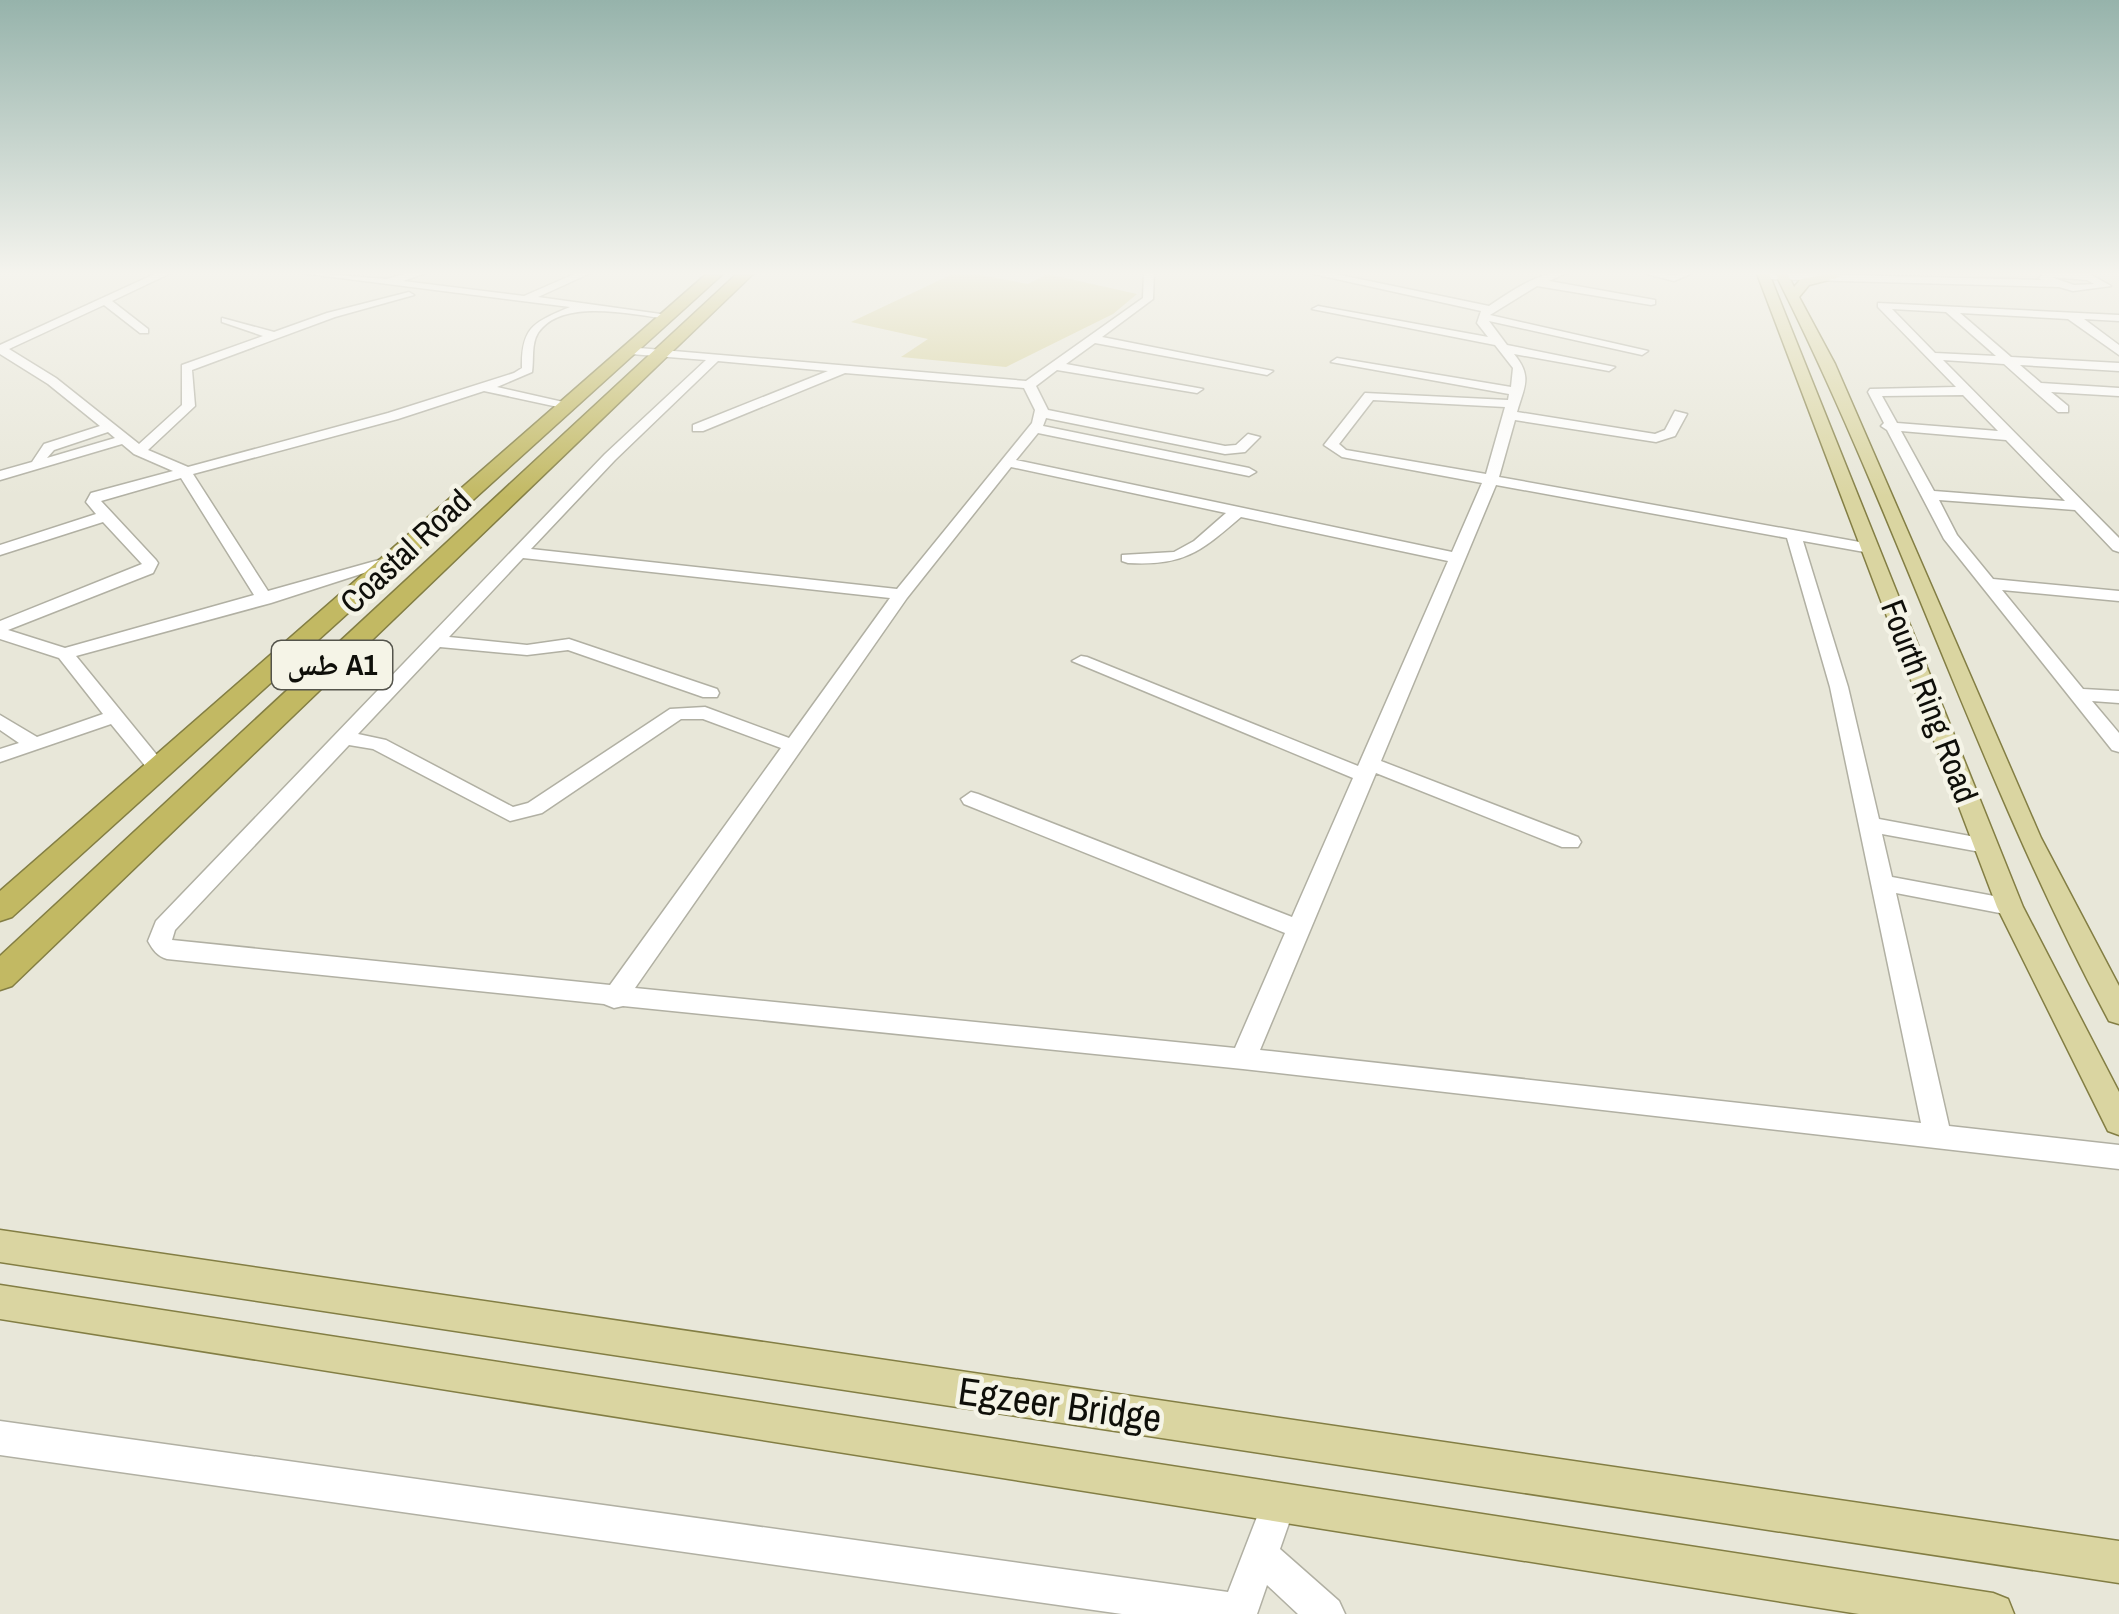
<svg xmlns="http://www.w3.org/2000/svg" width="2119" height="1614" font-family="'Archivo Narrow','Noto Naskh Arabic',sans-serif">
<rect width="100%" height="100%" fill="#e8e7d9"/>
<!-- green -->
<path fill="#d5d098" d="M 959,271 L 1028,284 L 1047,274 L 1137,294 L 1113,314 L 1006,367 L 901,357 L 928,339 L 851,322 Z"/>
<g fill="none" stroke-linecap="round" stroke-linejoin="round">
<defs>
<path id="minor" d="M 161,271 L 175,271 L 112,301 L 148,329 L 148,333 L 140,333 L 104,305 L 9,349 L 56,378 L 139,444 L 182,405 L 182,365 L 263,336 L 222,322 L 222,318 L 274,332 L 327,313 L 409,292 L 414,295 L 335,317 L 192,370 L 195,406 L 148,450 L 188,467 L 388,413 L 514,373 L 522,368 C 521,326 535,322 570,307 L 285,271 L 387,279 L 414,271 L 431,271 L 403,281 L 524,296 L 581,271 L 595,271 L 538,297 L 675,316 L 669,319 C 633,315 562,297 538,333 C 531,344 534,360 532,372 L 497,387 L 572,404 L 572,410 L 484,391 L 398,419 L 193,474 L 268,591 L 393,556 L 401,561 L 271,603 L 76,656 L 165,765 L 168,769 L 165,773 L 151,773 L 111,724 L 0,762 L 0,749 L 19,743 L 0,730 L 0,715 L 37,737 L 103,714 L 59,658 L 0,639 L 0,621 L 142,564 L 103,522 L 0,555 L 0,545 L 96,514 L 86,502 L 91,493 L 173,471 L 134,454 L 122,444 L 0,480 L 0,471 L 32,462 L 44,444 L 100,426 L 48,384 L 0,354 L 0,345 ZM 108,432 L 115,438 L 47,458 L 54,450 ZM 181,478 L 254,595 L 65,648 L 8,630 L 153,573 L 158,563 L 156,560 L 101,501 Z
M 1144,271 L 1154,271 L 1153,299 L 1102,337 L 1273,371 L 1267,375 L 1095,343 L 1066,364 L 1203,389 L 1197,393 L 1057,370 L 1036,386 L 1048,410 L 1225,446 L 1236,445 L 1248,434 L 1260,437 L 1245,452 L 1225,454 L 1046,418 L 1043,426 L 1249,468 L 1256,472 L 1249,476 L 1038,433 L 1016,460 L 1452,552 L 1482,483 L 1342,457 L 1324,445 L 1365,393 L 1508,400 L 1509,394 L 1331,362 L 1337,358 L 1511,387 L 1513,368 L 1495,345 L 1312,309 L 1318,306 L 1488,337 L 1477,323 L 1481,311 L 1300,271 L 1321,271 L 1489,306 C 1514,289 1540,271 1571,271 L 1549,281 L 1655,300 L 1655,304 L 1651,305 L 1537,286 L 1490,315 L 1648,351 L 1642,355 L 1489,321 L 1507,345 L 1615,367 L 1609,371 L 1514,354 C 1533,377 1524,387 1517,412 L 1655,434 L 1665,430 L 1675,411 L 1687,414 L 1675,436 L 1656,442 L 1515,420 L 1499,477 L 1876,545 L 1876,551 L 1870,553 L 1803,541 L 1848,687 L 1879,819 L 1986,839 L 1997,846 L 1986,853 L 1882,834 L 1892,877 L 2010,899 L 2018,901 L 2021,907 L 2018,913 L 2010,915 L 1896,893 L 1949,1126 L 2119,1145 L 2119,1169 L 1243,1069 L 623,1006 L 614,1008 L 604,1004 L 167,959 C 157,956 153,950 148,941 L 156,921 L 605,454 L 706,360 L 631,354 L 625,350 L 627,347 L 1026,381 L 1143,298 ZM 718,361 L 828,371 L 693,425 L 693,431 L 703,431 L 845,373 L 1024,388 L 1035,410 L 1032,423 L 897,589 L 531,549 L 615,460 ZM 1373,400 L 1505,407 L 1486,474 L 1346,450 L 1339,444 ZM 1011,467 L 1226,513 L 1194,541 L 1174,552 L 1122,555 L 1122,561 L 1128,563 C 1184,566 1200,552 1241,517 L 1448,561 L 1358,766 L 1087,657 L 1081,656 L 1072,661 L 1353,778 L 1292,917 L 978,794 L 971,792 L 961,799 L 964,804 L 1285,933 L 1235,1048 L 635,988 L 907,598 ZM 1496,485 L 1787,538 L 1830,687 L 1921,1123 L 1260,1050 L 1376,773 L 1562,847 L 1578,847 L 1581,842 L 1578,837 L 1381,761 ZM 523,558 L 890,598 L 789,738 L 705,707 L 670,709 L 528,803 L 513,807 L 386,740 L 358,734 L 440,647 L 527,655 L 568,650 L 703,697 L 717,697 L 719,693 L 717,689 L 569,639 L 527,645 L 449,637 ZM 681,719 L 703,719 L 781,748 L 610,985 L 172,940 L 175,930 L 349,745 L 373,749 L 510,821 L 542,813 Z
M 1636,271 L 1673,275 L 1695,272 L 1674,281 Z
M 2046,271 L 2090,274 L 2111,286 L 2073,291 L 2059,287 L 1765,279 L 1760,276 L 1765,273 L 2041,280 L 2039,278 ZM 2051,277 L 2087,280 L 2094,284 L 2074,285 Z
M 1878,303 L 2119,315 L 2119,321 L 2084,319 L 2119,345 L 2119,355 L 2068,319 L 1960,313 L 2011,357 L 2119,363 L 2119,371 L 2020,365 L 2041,383 L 2119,388 L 2119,396 L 2051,392 L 2068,406 L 2068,412 L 2058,412 L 2004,364 L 1943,360 L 2119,538 L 2119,552 L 2113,550 L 2075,510 L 1939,500 L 1957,535 L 1993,579 L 2119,591 L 2119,601 L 2002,590 L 2083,689 L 2119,691 L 2119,703 L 2092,701 L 2119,733 L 2119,752 L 2112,750 L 1944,539 L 1887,430 L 1881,426 L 1884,423 L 1868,392 L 1870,389 L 1956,387 L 1878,307 ZM 1892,309 L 1946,312 L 1996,356 L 1935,353 ZM 1963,395 L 1998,431 L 1897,423 L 1882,396 ZM 1901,431 L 2006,440 L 2065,501 L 1934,491 Z
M 0,1421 L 1228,1592 L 1267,1491 L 1279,1486 L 1291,1491 L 1296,1503 L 1280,1549 L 1339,1601 L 1345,1614 L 1298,1614 L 1267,1585 L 1257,1614 L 1122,1614 L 0,1455 Z"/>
<path id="major" d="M 1756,271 L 1768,271 L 2023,907 L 2119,1092 L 2119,1135 L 2108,1131 L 1997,907 Z
M 1774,271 L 1786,271 L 1794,287 L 1801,279 L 1834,273 L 1840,277 L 1809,285 L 1799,297 L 1835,364 L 2041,838 L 2119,986 L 2119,1024 L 2109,1021 C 1979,779 1898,516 1774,271 Z
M 0,1230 L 2119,1541 L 2119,1583 L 0,1262 Z
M 0,1285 L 1993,1593 L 2008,1599 L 2014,1614 L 1859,1614 L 0,1319 Z"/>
<path id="highway" d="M 710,271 L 726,271 L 12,917 L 0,921 L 0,891 Z
M 740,271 L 756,271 L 12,986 L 0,990 L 0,956 Z"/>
</defs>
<!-- minor casing -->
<use href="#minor" stroke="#b1b0a3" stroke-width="3"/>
<!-- major casing -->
<use href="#major" stroke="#837e44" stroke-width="3"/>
<!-- highway casing -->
<use href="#highway" stroke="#837e44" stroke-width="3"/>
<!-- minor -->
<use href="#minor" fill="#fff" fill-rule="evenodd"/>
<!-- major -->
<use href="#major" fill="#dad5a1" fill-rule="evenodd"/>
<!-- highway -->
<use href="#highway" fill="#c2b963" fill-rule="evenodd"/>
</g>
<!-- sky -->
<linearGradient id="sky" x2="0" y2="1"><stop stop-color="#96b3ab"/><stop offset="0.55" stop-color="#f5f4ee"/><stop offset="1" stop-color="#f5f4ee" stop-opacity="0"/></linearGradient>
<rect width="2119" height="497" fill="url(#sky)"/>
<g text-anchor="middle" stroke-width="9" stroke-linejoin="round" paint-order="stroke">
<!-- shield labels -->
<rect fill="#f5f4e7" stroke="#54544c" stroke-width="3" x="272" y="641" width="120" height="48" rx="9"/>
<g font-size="30" font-weight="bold" fill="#0f0f0a">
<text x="332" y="675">طس A1</text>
</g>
<!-- street labels -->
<g font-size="33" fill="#0f0f0a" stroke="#f5f4e7">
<text transform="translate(405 551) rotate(-43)" y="12">Coastal Road</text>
<text transform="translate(1930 701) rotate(69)" y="12">Fourth Ring Road</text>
</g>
<!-- near-street labels -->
<g font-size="39" fill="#0f0f0a" stroke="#f5f4e7">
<text transform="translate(1060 1404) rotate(8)" y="14">Egzeer Bridge</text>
</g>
</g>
</svg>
